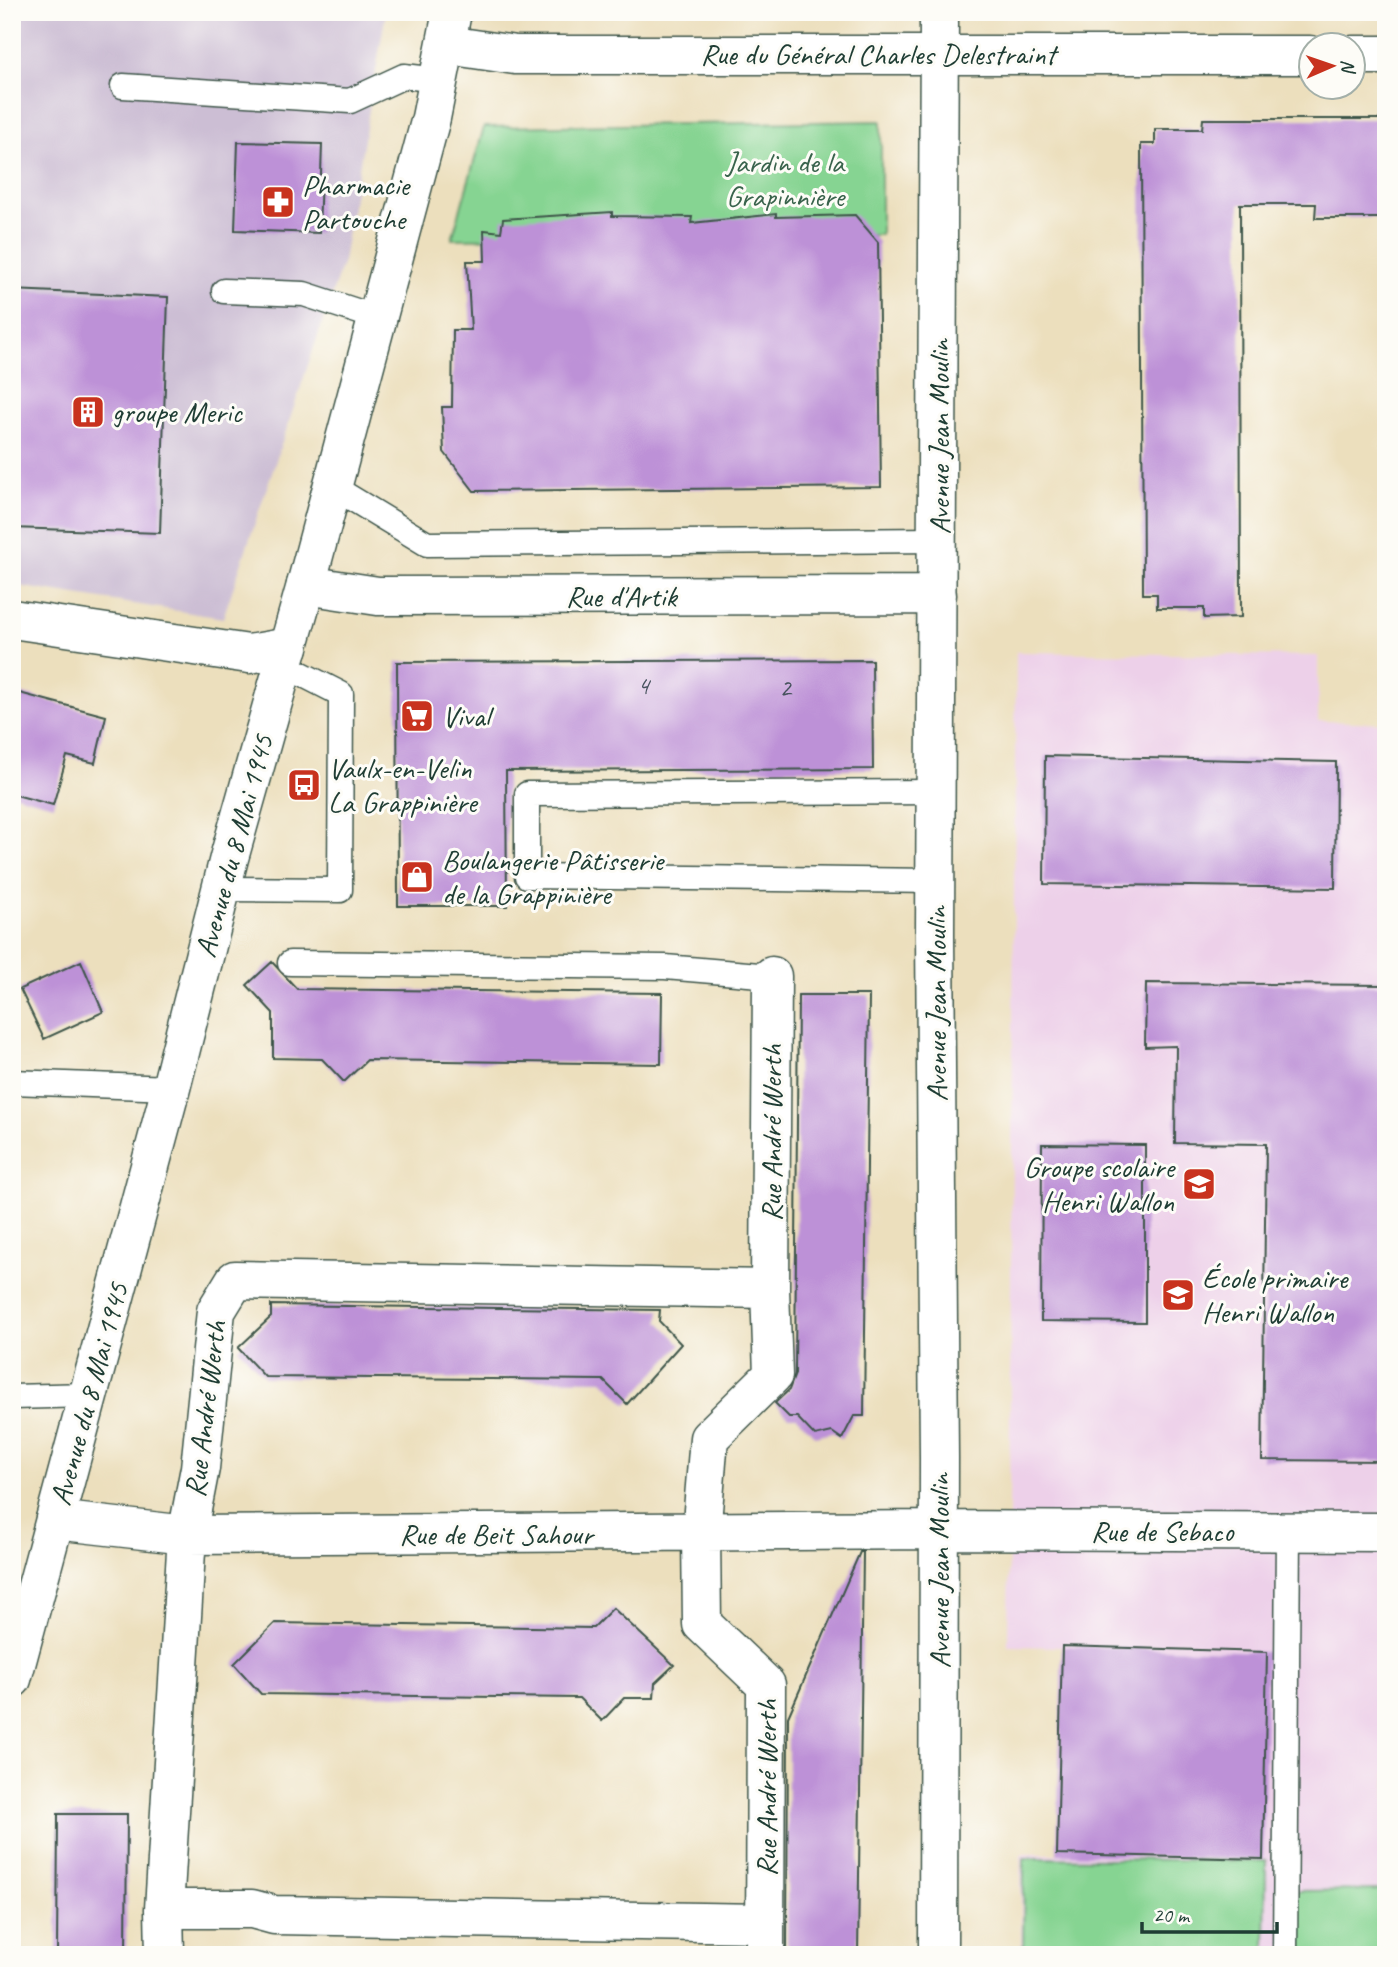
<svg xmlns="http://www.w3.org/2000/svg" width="1398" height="1967" font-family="Caveat,sans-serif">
<rect width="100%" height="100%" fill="#fdfcf7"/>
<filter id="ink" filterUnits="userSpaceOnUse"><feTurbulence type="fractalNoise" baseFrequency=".0143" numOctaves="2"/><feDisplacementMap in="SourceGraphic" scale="14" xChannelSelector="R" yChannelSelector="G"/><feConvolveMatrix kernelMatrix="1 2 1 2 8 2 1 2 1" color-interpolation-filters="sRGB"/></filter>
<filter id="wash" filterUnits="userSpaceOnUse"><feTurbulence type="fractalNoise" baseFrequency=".00686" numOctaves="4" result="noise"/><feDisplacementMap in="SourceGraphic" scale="28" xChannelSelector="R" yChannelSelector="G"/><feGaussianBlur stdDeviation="1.57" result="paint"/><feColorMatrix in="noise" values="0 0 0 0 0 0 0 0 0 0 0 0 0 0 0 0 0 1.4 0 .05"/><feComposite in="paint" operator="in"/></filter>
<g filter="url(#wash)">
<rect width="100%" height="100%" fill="#ecdfbd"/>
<!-- built -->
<path fill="#edd0e9" d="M 1016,652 L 1318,656 L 1318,721 L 1386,723 L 1386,1955 L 1021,1955 L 1021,1854 L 1057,1854 L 1062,1647 L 1008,1646 Z"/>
<!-- industrial -->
<path fill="#ccbed4" d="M 12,12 L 386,12 L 343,261 L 223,618 L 12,585 Z"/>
<!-- green -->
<path fill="#86d492" stroke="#528863" stroke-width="2" d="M 881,121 L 881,235 L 452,239 L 484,127 Z
M 1024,1858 L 1266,1861 L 1265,1955 L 1023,1955 Z
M 1386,1890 L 1386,1955 L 1296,1955 L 1295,1891 Z"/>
<g id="blocks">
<!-- building -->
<path fill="#bd91d7" d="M 1203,119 L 1386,119 L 1386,218 L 1315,218 L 1316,204 L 1240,204 L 1241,617 L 1204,618 L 1204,608 L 1157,608 L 1157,594 L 1143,594 L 1141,144 L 1155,144 L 1155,129 L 1202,129 Z
M 238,142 L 322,144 L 319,233 L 235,230 Z
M 612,212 L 612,216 L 692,217 L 691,223 L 776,214 L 776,217 L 855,215 L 878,242 L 881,487 L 474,491 L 444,452 L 442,407 L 452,407 L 453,330 L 471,330 L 467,261 L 485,261 L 484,230 L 501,232 L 503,219 Z
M 12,290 L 168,297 L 160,533 L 12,528 Z
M 872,660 L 873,769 L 506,771 L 507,906 L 398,906 L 397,662 Z
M 12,691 L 106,716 L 95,763 L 67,756 L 53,805 L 12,794 Z
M 1045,756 L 1336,762 L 1335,888 L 1044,884 Z
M 81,961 L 103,1012 L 44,1039 L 20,989 Z
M 272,962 L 297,989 L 662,993 L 661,1064 L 367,1060 L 344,1082 L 322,1059 L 273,1058 L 273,1013 L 247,985 Z
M 1146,983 L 1386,985 L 1386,1461 L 1262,1460 L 1266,1144 L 1175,1143 L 1176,1046 L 1145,1047 Z
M 798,995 L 869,995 L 864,1416 L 854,1416 L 842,1439 L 832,1432 L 815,1436 L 797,1417 L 789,1417 L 775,1403 L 789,1390 L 795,1374 Z
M 1042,1144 L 1145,1145 L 1145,1322 L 1041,1321 Z
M 271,1305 L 660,1310 L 659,1321 L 681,1344 L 627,1404 L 603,1380 L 265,1377 L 238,1348 L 271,1317 Z
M 860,1552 L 863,1552 L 858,1955 L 787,1955 L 788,1717 Z
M 613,1608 L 674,1665 L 655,1683 L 654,1698 L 624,1698 L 602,1721 L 579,1698 L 261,1694 L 234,1664 L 275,1623 L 593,1628 Z
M 1062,1646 L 1267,1652 L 1263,1859 L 1057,1854 Z
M 58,1814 L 127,1814 L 126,1955 L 57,1955 Z"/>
</g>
</g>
<g filter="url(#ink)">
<use href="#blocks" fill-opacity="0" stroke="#3e5549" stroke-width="2"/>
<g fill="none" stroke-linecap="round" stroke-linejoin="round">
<defs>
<path id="lane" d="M 123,86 L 350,101 L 404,76 L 439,80
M 224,291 L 304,294 L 378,318
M 333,487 L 427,544 L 938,540
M 935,881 L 527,876 L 527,794 L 936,792
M 221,889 L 340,890 L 341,694 L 284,665
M 290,963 L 665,967 L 772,976
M 12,1082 L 171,1088
M 12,1397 L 89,1395
M 1285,1955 L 1288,1531"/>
<path id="street" d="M 447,45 L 515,55 L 1310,55
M 1352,55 L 1386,55
M 306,585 L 378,596 L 937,595
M 12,619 L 249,654 L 289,647
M 55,1520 L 187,1535 L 937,1530 L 1386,1532
M 164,1909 L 252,1909 L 274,1915 L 765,1923
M 165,1955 L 164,1909 L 187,1535 L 200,1468 L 216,1311 L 235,1280 L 770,1289
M 765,1955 L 766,1685 L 702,1624 L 701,1534 L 709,1438 L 773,1375 L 770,1289 L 772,976
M 938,1955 L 939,1457 L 935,934 L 939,12"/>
<path id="secondary" d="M 12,1679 L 171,1088 L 229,858 L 306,585 L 431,118 L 452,12"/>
</defs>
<!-- lane casing -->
<use href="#lane" stroke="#3e5549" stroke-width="27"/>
<!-- street casing -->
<use href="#street" stroke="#3e5549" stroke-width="41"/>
<!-- secondary casing -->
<use href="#secondary" stroke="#3e5549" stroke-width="41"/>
<!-- lane -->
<use href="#lane" stroke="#fff" stroke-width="24"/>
<!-- street -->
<use href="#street" stroke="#fff" stroke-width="38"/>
<!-- secondary -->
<use href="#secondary" stroke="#fff" stroke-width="38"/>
</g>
</g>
<!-- icons -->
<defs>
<symbol id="pharmacy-square" viewBox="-11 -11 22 22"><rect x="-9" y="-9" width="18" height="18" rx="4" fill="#c8321e" stroke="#fdfcf7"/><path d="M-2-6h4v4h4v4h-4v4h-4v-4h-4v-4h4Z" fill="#fff"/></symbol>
<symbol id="building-square" viewBox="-11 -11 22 22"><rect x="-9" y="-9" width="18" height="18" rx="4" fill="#c8321e" stroke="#fdfcf7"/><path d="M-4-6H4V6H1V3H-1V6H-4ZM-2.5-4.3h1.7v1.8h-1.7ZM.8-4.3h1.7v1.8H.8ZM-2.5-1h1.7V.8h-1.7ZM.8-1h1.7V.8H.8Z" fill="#fff"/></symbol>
<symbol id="supermarket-square" viewBox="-11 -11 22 22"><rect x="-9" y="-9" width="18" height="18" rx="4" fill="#c8321e" stroke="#fdfcf7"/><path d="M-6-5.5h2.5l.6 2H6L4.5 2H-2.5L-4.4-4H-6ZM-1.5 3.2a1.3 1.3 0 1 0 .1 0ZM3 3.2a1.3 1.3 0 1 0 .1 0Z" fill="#fff"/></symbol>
<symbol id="bus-square" viewBox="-11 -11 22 22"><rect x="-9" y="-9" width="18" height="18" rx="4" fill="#c8321e" stroke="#fdfcf7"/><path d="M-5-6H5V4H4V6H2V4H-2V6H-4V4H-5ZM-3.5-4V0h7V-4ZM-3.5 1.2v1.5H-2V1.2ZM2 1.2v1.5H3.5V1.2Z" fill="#fff"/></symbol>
<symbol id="shop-square" viewBox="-11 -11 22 22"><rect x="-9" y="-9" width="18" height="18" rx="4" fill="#c8321e" stroke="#fdfcf7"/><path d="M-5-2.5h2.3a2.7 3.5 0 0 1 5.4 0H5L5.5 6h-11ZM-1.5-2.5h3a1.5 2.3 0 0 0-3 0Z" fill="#fff"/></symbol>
<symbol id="school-square" viewBox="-11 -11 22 22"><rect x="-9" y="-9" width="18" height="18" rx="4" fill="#c8321e" stroke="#fdfcf7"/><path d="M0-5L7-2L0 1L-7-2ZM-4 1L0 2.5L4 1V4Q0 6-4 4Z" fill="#fff"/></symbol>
</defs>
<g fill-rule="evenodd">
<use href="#pharmacy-square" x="259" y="183" width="38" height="38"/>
<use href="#building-square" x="69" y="393" width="38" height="38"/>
<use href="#supermarket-square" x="398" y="697" width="38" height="38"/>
<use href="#bus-square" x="285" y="766" width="38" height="38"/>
<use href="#shop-square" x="398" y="858" width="38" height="38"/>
<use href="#school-square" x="1180" y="1165" width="38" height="38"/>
<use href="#school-square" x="1159" y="1276" width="38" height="38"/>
</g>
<g text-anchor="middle" stroke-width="6" stroke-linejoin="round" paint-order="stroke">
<!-- number labels -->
<g font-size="26" fill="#46525d">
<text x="643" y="694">4</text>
<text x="785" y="696">2</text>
</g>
<!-- street labels -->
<g font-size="30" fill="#1f3d34" stroke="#fdfcf7">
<text x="878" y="64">Rue du Général Charles Delestraint</text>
<text transform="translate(939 437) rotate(-90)" y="10">Avenue Jean Moulin</text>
<text x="621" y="606">Rue d'Artik</text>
<text transform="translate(234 846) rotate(-75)" y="10">Avenue du 8 Mai 1945</text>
<text transform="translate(936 1004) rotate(-90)" y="10">Avenue Jean Moulin</text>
<text transform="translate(771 1133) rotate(-90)" y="10">Rue André Werth</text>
<text transform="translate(89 1394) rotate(-75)" y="10">Avenue du 8 Mai 1945</text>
<text transform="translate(205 1409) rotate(-83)" y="10">Rue André Werth</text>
<text x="1162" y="1541">Rue de Sebaco</text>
<text x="496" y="1544">Rue de Beit Sahour</text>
<text transform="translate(939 1571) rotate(-90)" y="10">Avenue Jean Moulin</text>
<text transform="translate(766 1788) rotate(-90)" y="10">Rue André Werth</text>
</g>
<!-- park labels -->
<g font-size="30" fill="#39634c" stroke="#fdfcf7">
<text x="785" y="172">Jardin de la<tspan x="785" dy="34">Grapinnière</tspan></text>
</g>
<!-- poi labels -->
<g font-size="30" fill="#1f3d34" stroke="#fdfcf7" text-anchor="start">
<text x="302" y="195">Pharmacie<tspan x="302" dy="34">Partouche</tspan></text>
<text x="112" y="422">groupe Meric</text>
<text x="442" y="726">Vival</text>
<text x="328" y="778">Vaulx-en-Velin<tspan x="328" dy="34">La Grappinière</tspan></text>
<text x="442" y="870">Boulangerie Pâtisserie<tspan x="442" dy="34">de la Grappinière</tspan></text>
<text x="1174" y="1177" text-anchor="end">Groupe scolaire<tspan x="1174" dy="34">Henri Wallon</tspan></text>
<text x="1202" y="1288">École primaire<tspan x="1202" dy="34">Henri Wallon</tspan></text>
</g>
</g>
<!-- margin -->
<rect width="1398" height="1967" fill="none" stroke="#fdfcf7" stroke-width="42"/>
<!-- north arrow -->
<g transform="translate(1332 66) rotate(88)"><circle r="33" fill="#fdfcf7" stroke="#a4b0a9" stroke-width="2"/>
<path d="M0-5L12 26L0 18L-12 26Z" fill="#c8321e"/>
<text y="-10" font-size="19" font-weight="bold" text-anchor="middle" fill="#1f3d34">N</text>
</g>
<!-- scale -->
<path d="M1142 1922v10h135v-10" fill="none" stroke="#1f3d34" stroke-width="3.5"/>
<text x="1153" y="1922" font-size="21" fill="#1f3d34" stroke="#fdfcf7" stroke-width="5" paint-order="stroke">20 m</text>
</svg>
